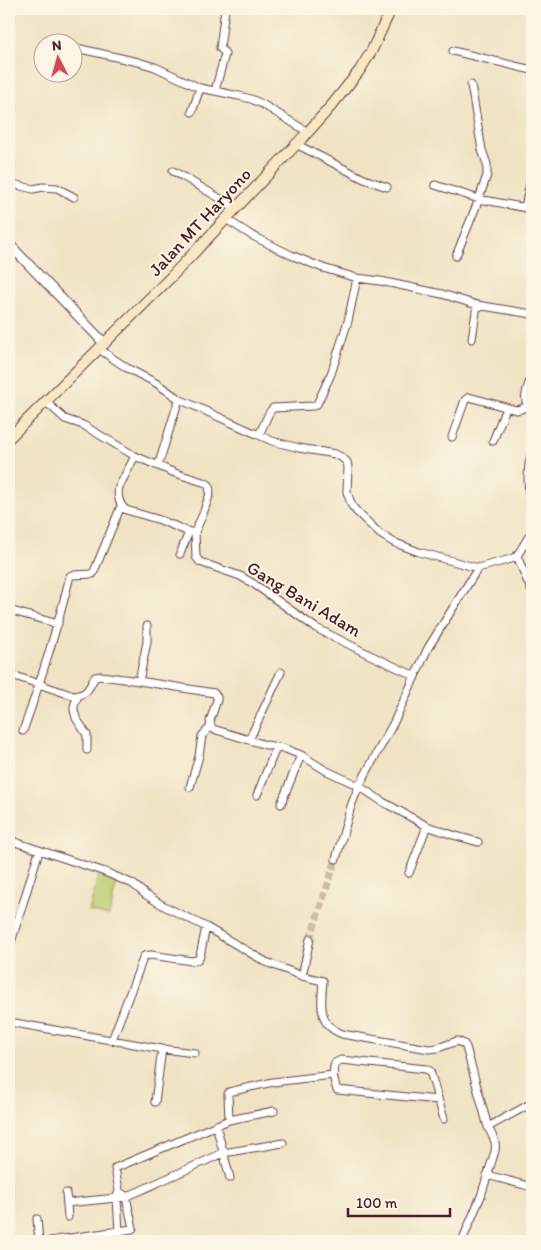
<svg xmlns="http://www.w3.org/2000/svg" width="541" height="1250" font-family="Itim,sans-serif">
<rect width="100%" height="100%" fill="#fcf5e5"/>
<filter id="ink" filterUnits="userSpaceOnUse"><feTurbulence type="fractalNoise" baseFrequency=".02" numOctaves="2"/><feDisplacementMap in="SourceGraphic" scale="10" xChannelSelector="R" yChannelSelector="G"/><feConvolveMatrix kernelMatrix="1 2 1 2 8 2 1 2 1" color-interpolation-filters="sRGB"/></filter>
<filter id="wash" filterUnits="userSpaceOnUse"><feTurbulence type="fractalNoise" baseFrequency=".0096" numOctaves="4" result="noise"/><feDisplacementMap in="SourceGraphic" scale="20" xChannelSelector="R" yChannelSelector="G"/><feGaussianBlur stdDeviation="1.12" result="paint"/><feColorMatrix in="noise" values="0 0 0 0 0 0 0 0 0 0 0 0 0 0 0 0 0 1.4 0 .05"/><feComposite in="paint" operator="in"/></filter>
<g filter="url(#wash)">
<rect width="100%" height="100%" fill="#efe3c3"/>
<!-- green -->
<path fill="#bbd074" stroke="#827850" d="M 98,876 L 117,881 L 109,916 L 89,911 Z"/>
</g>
<g filter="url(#ink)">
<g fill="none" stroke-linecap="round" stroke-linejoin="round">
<!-- minor-tunnel -->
<path stroke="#cebca5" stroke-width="7" stroke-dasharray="7 3.5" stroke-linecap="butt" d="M 310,939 L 336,859"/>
<defs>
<path id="minor" d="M 72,47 L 138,62 L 155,67 L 200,88 L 239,96 L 251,99 L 262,104 L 308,132
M 453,51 L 532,70
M 215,91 L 225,54 L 224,52 L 220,48 L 225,9
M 192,112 L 200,88
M 296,144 L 364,179 L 387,187
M 173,171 L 182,176 L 236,208
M 9,183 L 33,189 L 43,187 L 57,188 L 74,197
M 435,185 L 479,199 L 532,209
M 525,208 L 530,183
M 226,219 L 251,235 L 291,255 L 323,268 L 357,278 L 380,281 L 442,294 L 477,305 L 532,314
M 456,256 L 479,199 L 487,175 L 487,164 L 482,150 L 471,85
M 472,339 L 477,305
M 99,349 L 127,368 L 156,383 L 179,399 L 272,441 L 299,448 L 335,454 L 341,457 L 347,462 L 348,467 L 347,492 L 352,506 L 357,512 L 380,534 L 393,542 L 419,552 L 478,568
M 532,374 C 528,387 520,401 532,411
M 46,402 L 65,419 L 83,425 L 135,456 L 175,473 L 206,483 L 209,485 L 210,493 L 203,514 L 195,532 L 196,557 L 200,562 L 240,576 L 254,584 L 316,628 L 370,655 L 415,676
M 259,435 L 269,413 L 273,408 L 313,406 L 317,404 L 331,374 L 348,321 L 357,278
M 452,437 L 465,400 L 469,397 L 516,410 L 521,409 L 528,406
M 493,441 L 506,408
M 532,452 C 525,473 529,494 532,516
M 135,456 L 119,487 C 117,495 119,505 126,510 L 160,520 L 189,532 L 195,532
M 158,466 L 179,399
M 180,554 L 189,532
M 517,556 L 532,592
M 9,610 L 58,624
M 9,674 L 74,696 C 88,694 88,689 95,677 L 101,676 L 139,681 L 214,693 L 217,697 L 217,700 L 210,721 L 211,726 L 213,729 L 266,745 L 283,748 L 301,755 L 325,770 L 359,786 L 383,802 L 427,826 L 453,835 L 478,842
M 139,681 L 147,642 L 147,626
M 78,695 L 74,706 L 74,710 L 76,718 L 87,735 L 87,750
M 23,731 C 41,680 57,629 70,576 L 72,575 L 93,574 L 121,506
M 249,740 L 281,672
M 190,787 L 199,756 L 202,736 L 211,726
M 257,795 L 276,748
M 281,804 L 301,755
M 9,840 L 105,872 L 133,884 L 146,895 L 164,906 L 206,927 L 266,962 L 302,976 L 323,981 C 322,994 319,1014 328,1025 C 332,1029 337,1032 342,1034 L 429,1049 L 438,1048 L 457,1041 L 464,1044 L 466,1047 L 488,1127 C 492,1136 497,1141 495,1151 L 481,1196 L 462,1241
M 336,859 L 351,806 L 359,786 L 394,722 L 428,648 L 478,568 L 511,559 L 517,556 L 532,531
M 409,873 L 427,826
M 9,949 L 39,851
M 302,976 L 310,939
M 9,1022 L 162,1049 L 195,1053
M 112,1040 L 144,956 L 151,955 L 192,961 L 197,960 L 200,956 L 206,927
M 438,1100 L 337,1090 C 334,1082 332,1071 335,1063 L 341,1060 L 426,1069 L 430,1071 L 444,1119
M 155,1102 L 162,1049
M 229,1120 L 228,1094 L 229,1092 L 273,1082 L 333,1075
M 216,1125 L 230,1178
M 488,1127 L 532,1103
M 487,1175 L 532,1187
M 66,1193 L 68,1217
M 67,1203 L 126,1197 L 223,1153 L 283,1143
M 37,1219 L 39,1241
M 119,1232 L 117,1197 L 119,1190 L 115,1168 L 229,1120 L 274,1111
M 50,1241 L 132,1229 L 133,1228 L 126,1197 L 123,1194"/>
<path id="tertiary" d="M 9,244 L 105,344"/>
<path id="secondary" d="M 9,438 L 171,277 L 308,132 L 332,105 L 360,70 L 372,50 L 391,9"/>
</defs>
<!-- minor casing -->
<use href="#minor" stroke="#633c42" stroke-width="9"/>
<!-- tertiary casing -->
<use href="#tertiary" stroke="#633c42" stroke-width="11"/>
<!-- secondary casing -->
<use href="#secondary" stroke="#633c42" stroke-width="12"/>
<!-- minor -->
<use href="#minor" stroke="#fff" stroke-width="7"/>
<!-- tertiary -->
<use href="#tertiary" stroke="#fff" stroke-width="9"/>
<!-- secondary -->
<use href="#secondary" stroke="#f7e8c3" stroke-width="10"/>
</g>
</g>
<g text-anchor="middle" stroke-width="4" stroke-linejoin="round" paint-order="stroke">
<!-- street labels -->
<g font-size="18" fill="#4a1f2b" stroke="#fcf5e5">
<text transform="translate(200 222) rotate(-47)" y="6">Jalan MT Haryono</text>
<text transform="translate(304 599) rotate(31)" y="6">Gang Bani Adam</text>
</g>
</g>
<!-- margin -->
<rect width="541" height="1250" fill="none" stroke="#fcf5e5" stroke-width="30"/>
<!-- north arrow -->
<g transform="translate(58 58) rotate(354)"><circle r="24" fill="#fcf5e5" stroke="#b59f9b"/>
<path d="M0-4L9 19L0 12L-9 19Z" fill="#d1495b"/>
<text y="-8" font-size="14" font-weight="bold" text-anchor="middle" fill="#4a1f2b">N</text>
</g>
<!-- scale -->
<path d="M348 1208v8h102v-8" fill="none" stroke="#4a1f2b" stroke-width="2.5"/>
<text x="356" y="1208" font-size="15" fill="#4a1f2b" stroke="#fcf5e5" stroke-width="4" paint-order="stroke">100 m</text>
</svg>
